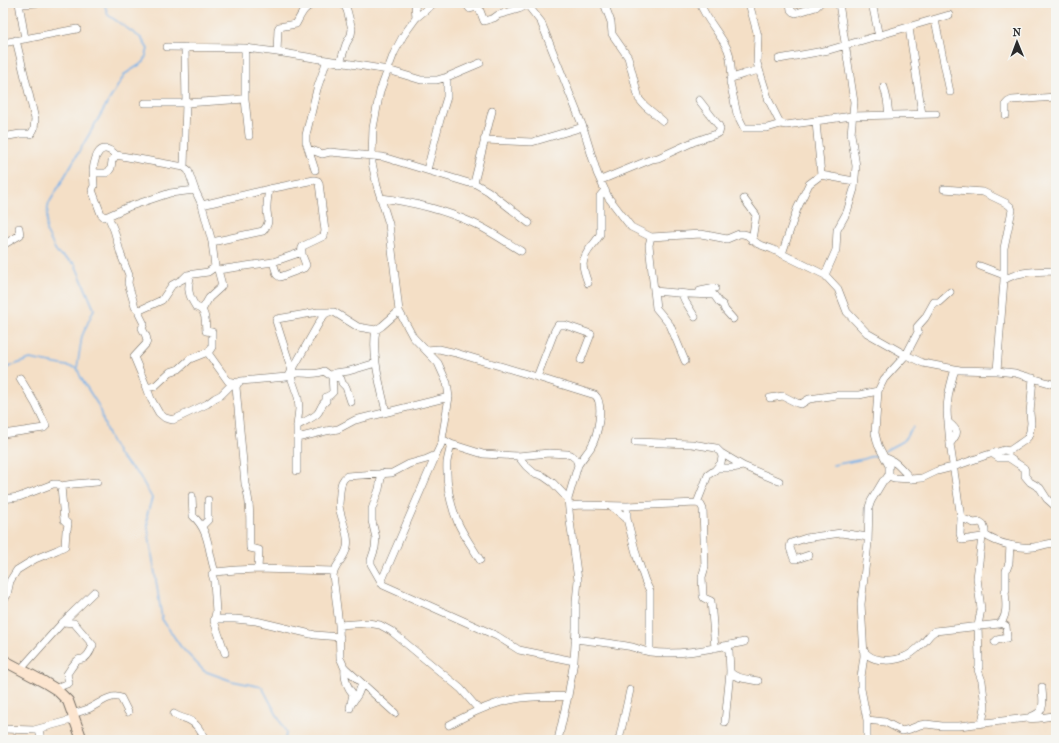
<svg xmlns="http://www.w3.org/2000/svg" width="1059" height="743" font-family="'IM FELL French Canon',serif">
<rect width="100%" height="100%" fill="#f6f6f2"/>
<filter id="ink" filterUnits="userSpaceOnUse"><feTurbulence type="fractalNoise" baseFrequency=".025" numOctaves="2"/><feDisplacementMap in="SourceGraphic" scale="8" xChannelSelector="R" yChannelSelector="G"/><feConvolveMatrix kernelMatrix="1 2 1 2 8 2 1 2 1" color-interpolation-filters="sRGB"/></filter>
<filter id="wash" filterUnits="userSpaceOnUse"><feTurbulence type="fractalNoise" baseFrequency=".012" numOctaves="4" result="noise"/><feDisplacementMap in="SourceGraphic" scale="16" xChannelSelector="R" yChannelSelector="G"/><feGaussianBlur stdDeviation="0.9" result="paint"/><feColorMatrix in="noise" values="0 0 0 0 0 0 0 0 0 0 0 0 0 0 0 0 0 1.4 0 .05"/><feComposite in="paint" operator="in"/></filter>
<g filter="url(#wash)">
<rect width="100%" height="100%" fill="#f4dfc6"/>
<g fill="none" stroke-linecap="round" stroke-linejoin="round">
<!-- stream -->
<path stroke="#78b2e9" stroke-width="1.5" d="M 104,3 L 108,15 L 141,38 L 148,49 L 144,62 L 125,74 L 105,107 L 48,205 L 46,231 L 57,253 L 75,264 L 94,309 L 82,336 L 77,368 L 81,378 L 98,405 L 108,435 L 120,457 L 139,475 L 152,498 L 147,515 L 148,529 L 162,619 L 181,647 L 204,671 L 232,681 L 262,687 L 286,732 L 285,740
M 3,369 L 30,359 L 77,368
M 884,451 L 903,441 L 913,427
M 833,465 L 864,459 L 879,454"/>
</g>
</g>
<g filter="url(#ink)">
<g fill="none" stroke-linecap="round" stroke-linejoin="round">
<defs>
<path id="street" d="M 19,3 L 25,39
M 415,3 L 416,18
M 434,3 L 416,18 L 403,36 L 394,53 L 380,91 L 373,128 L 372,155 L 372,163 L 377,186 L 389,224 L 399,311 L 413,337 L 438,363 L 447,383 L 449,397 L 442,439 L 451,444 L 483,454 L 518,456 L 549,453 L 567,454 L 571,455 L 576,459 L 578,465 L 568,499 L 570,521 L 578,580 L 576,602 L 576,628 L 574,661 L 568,696 L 558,740
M 465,3 L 470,9 L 477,7 L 479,8 L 484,21 L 494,18 L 498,15 L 519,9 L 527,5
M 526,3 L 541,22 L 583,127 L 597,173 L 608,197 L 631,227 L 651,237 L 701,234 L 727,239 L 739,234 L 743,234 L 747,235 L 758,244 L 772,249 L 825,275 L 838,289 L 847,312 L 867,333 L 906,355 L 923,363 L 960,370 L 997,371 L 1015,373 L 1056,385
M 604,3 L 611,22 L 612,34 L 628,57 L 639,99 L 645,106 L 663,121
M 700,3 C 706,20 720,33 728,50 C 731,58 731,69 732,78 L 730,80 L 730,82 L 737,114 L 744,128 L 767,128 L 781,124 L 786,125 L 852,116 L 936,114
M 749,3 L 758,36 L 757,63 L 769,101 L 778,119 L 781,124
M 790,3 L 791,10 L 793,12 L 796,13 L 816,7 L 820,3
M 872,3 L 879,37
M 20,7 L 21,4 L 37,3
M 935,20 L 950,92
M 909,28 L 922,114
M 3,43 L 77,29
M 167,47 L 245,48 L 277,52 L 388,70 L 421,80 L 437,80 L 447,77 L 480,63
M 245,48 L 245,99 L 249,136
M 277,52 L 278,29 L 279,27 L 296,24 C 302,13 304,7 315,3
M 779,59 L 829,50 L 949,15
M 340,63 L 346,44 L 351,35 L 352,29 L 347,10 L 343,3
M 732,78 L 744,74 L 759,70
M 884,87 L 887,99 L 889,115
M 145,103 L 186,103 L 245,99
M 1006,115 L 1006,104 L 1008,102 L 1012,100 L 1056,97
M 3,137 L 20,134 L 31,134 L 34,129 L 35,119 L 16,40
M 484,140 L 532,142 L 583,127
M 309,149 L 322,154 L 330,152 L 383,157 L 469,183 L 474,183 L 488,191 L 529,223
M 116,155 L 112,161 L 111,168 L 109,171 L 106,173 L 96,173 L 93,170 C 95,156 100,140 116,155 L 184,167 L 188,170 L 195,190 L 202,205 L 212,242 L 215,267 L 218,270 L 222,285 L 220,288 L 209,298 L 202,310
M 184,167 L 186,103 L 185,47
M 93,170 L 94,186 L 92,190 L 101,214 L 104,217 L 108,216 L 128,207 L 170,193 L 195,190
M 315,170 L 306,142 L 306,135 L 317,89 L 327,60
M 427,170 L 440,120 L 447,97 L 447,77
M 821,175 L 854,181
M 601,180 L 652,159 L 658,158 L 693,142 L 719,133 L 720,129 L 719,126 L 699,100
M 474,183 L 492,111
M 944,189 L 983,192 L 1006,203 L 1011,207 L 1012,210 L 1004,248 L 1004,280 L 997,371
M 381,198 C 412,202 444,210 473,223 C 489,230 506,242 521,251
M 744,199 L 756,215 L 752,240
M 202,205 L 269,189 L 314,180 L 318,181 L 319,183 L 325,231 L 324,236 L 303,246 C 299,251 304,259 306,265 L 304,268 L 280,277 L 277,275 L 273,262
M 108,216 L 114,230 L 121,255 L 129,275 L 128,283 L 135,307 L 139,311
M 651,237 L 649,245 L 656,308 L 670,325 L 685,361
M 212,242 L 263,231 C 272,221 266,217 267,206 C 267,201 268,195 269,189
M 3,245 L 20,235 L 19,228
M 782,254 L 797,209 L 809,184 L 821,175 L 816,122
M 980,266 L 1004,275
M 218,270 L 273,262 L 302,252
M 191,274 C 187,288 188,295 196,307 C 207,310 205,322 206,331 L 212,332 L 212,347 L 208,353 L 205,353 L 190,359 L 179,369 L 170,372 L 155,386 L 147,388 L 151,399 L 159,413 L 165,418 L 173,420 L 207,404 L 215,398 L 221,395 L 233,383
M 825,275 L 836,250 L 837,230 L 847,212 L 854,189 L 856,166 L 851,134 L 854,102 L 839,3
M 1004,280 C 1020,270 1038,272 1056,271
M 588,283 C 582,267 580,261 591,247 C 595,242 598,239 600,234 L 600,196 L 605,190
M 654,291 L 688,294 L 714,295 L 719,302 L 723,305 L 725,310 L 733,319
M 700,291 L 715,288
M 682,294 L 685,301 L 695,317
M 376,330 C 371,354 381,388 386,412
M 426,350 L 439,349 L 456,353 L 537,377 L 595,395 C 605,404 597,437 591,447 C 587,453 582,459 578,465
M 208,353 L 228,381 L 238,383 L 241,381 L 287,377 C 299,368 311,378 324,371 L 328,374 L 341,379 L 342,383 L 346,387 L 351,402
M 955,369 C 950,386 945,404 948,422 C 960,432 958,432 950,444 L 961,518 L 960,534 L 962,540 L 982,537 L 985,535
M 292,371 L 276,321 L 277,319 L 318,312 L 334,312 L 358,327 L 376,330 L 382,326 L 399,311
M 332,375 L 335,373 L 349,371 L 376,363
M 537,377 L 555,330 L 558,325 L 565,325 L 591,334 L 581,360
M 238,383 L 236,387 L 245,484 C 252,505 249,527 250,548 L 259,550 L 258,569
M 147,388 L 134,357 L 146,344 C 149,338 144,333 142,328 L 144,324 L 139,314 L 140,310 L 162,300 L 172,285 L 183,279 L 187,275 L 208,272 L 215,267
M 770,398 L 783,396 L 797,403 L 801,404 L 809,399 L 837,395 L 859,395 L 878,391
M 948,422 L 950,444
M 297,426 C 303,422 311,419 317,414 C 321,410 321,404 326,401 L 326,397 L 330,395 L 333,392 L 332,375
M 3,434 L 44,428 L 46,426 L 36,405 L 20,378
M 297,438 L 326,431 L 338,429 L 355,420 L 449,397
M 635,442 L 692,444 L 716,448 L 721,453 L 743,466 L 779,481
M 451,444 C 450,450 448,456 447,462 C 446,482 450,504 458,523 C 464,536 473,548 480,560
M 993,454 L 999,458 L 1009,458 L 1024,468 L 1025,470 L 1025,476 L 1030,482 L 1040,488 L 1047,499 L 1056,507
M 518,456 L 526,466 L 534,473 L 543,476 L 553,483 L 568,499
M 885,458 C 896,460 903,471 911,479
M 717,468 L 732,468 L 743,466
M 297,471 L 297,426 L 299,409 L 298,397 L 290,374 L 320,321 L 325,314 L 329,312
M 382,473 L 379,489 L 372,509 L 372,521 L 376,538 L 375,548 L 371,560 L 371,564 L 383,585 L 497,636 L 519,650 L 574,661
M 888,476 L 894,478 L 911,479 L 922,478 L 937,471 L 953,467 L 987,455 L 1004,450 L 1009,451 L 1025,440 L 1028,437 L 1030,431 L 1031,423 L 1030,413 L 1033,378
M 192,496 L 193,516 C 210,531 208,552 215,572
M 3,499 L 19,497 L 53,484 L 58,484 L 61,486 L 73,484 L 97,482
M 697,503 L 701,505 L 703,509 L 705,567 L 702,577 L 703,596 L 704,598 L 711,601 L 715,648
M 569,506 L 581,505 L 627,506 L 697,503 L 708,475 L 715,470 L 721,463 L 722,457 L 721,453
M 611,506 L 627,519
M 627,506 L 627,519 L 637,557 L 645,581 L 650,591 L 650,652
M 961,518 L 974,523 L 980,522 L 983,524 L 985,530 L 985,535
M 202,526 L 208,520 L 208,500
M 985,535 C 996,543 1020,549 1034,547 C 1041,546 1048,543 1056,543
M 982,537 L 977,578 L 981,609 L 978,626 L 979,657 L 979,667 L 978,670 L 982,681 L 985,707 L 982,723
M 809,555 L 797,559 L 794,559 L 790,548 L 791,543 L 806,538 L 841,533 L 868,537
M 381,583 L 382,580 L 436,455
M 3,602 L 7,595 L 10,581 L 17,570 L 35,559 L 57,550 L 65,546 L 66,531 L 67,530 L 68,524 L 64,520 L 61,486
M 214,619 L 235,619 L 256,621 L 315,635 L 340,637
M 339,625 L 368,623 L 380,625 L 391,631 L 461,689 L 479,710
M 575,639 C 592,641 609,643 627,646 C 635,647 642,651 650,652 C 682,656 714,648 744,642
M 995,642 L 997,640 L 1007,638 L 1007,637 L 1006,626 L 1001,623
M 724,646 L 729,650 L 730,672 L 725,722
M 863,650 C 865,652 866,654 868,655 C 876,662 894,661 904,657 C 910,655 917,649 922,644 C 927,640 929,634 935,631 L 999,624 C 1008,617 1006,602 1005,591 L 1006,590 L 1006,571 L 1009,563 L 1010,545
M 225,653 L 214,621 L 216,612 L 214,581 L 212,574 L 215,572 L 236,570 L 258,569 L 334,571
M 345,668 C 344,678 346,686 353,694 L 350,708
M 21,669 L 63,622 L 94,592
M 730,672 C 736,679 749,679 758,681
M 54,689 L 69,683 L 67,674 C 70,670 73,664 77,661 C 82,657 77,661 83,659 C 89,656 91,650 93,645 L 74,623 L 63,622
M 352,703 L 358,694 L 362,684
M 395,713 L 344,667 L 342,662 L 340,658 L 339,625 L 333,575 C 335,565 345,558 347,547 C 350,535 340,518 339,505 C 339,501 340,496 340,492 C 341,485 341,480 347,476 L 392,473 L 409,464 L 427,459 L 436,455 L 443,440
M 72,714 C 78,712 83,711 88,709 C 98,705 110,693 121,698 L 128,712
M 174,714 C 180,718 182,717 189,720 C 196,723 202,732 205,740
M 1030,717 C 1046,712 1043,703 1042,689 L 1042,687
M 867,720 L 885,722 L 902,731 L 910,729 L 920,725 L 926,724 L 942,726 L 959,726 L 1028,718 C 1038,720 1046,716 1056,716
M 449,725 C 469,714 491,703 515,699 C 532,696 550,697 568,696
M 3,729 L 34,730 L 75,719
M 39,729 L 41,740
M 619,740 L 630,690
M 867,740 L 867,720 L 861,689 L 861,677 L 864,656 L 861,604 L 868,543 L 869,507 L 871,501 L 883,481 L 886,479 L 889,474 L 889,466 L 878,445 L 875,433 L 878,391 L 884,379 L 906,355 L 918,332 L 917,327 L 925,318 L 934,302 L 939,302 L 950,292"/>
<path id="secondary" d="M 3,660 L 44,682 L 57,690 L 68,701 L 82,740"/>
</defs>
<!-- street casing -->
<use href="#street" stroke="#716a61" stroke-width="8"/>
<!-- secondary casing -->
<use href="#secondary" stroke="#716a61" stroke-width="12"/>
<!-- street -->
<use href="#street" stroke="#fff" stroke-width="7"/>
<!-- secondary -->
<use href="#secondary" stroke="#fce5cf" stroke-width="10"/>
</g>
</g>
<!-- margin -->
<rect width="1059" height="743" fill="none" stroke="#f6f6f2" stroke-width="16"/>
<!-- north arrow -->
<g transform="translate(1017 42) rotate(359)" stroke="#f6f6f2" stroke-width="3" paint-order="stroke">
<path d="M0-3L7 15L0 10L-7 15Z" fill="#2b2b2b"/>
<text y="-6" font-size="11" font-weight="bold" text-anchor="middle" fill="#2b2b2b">N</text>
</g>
</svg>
